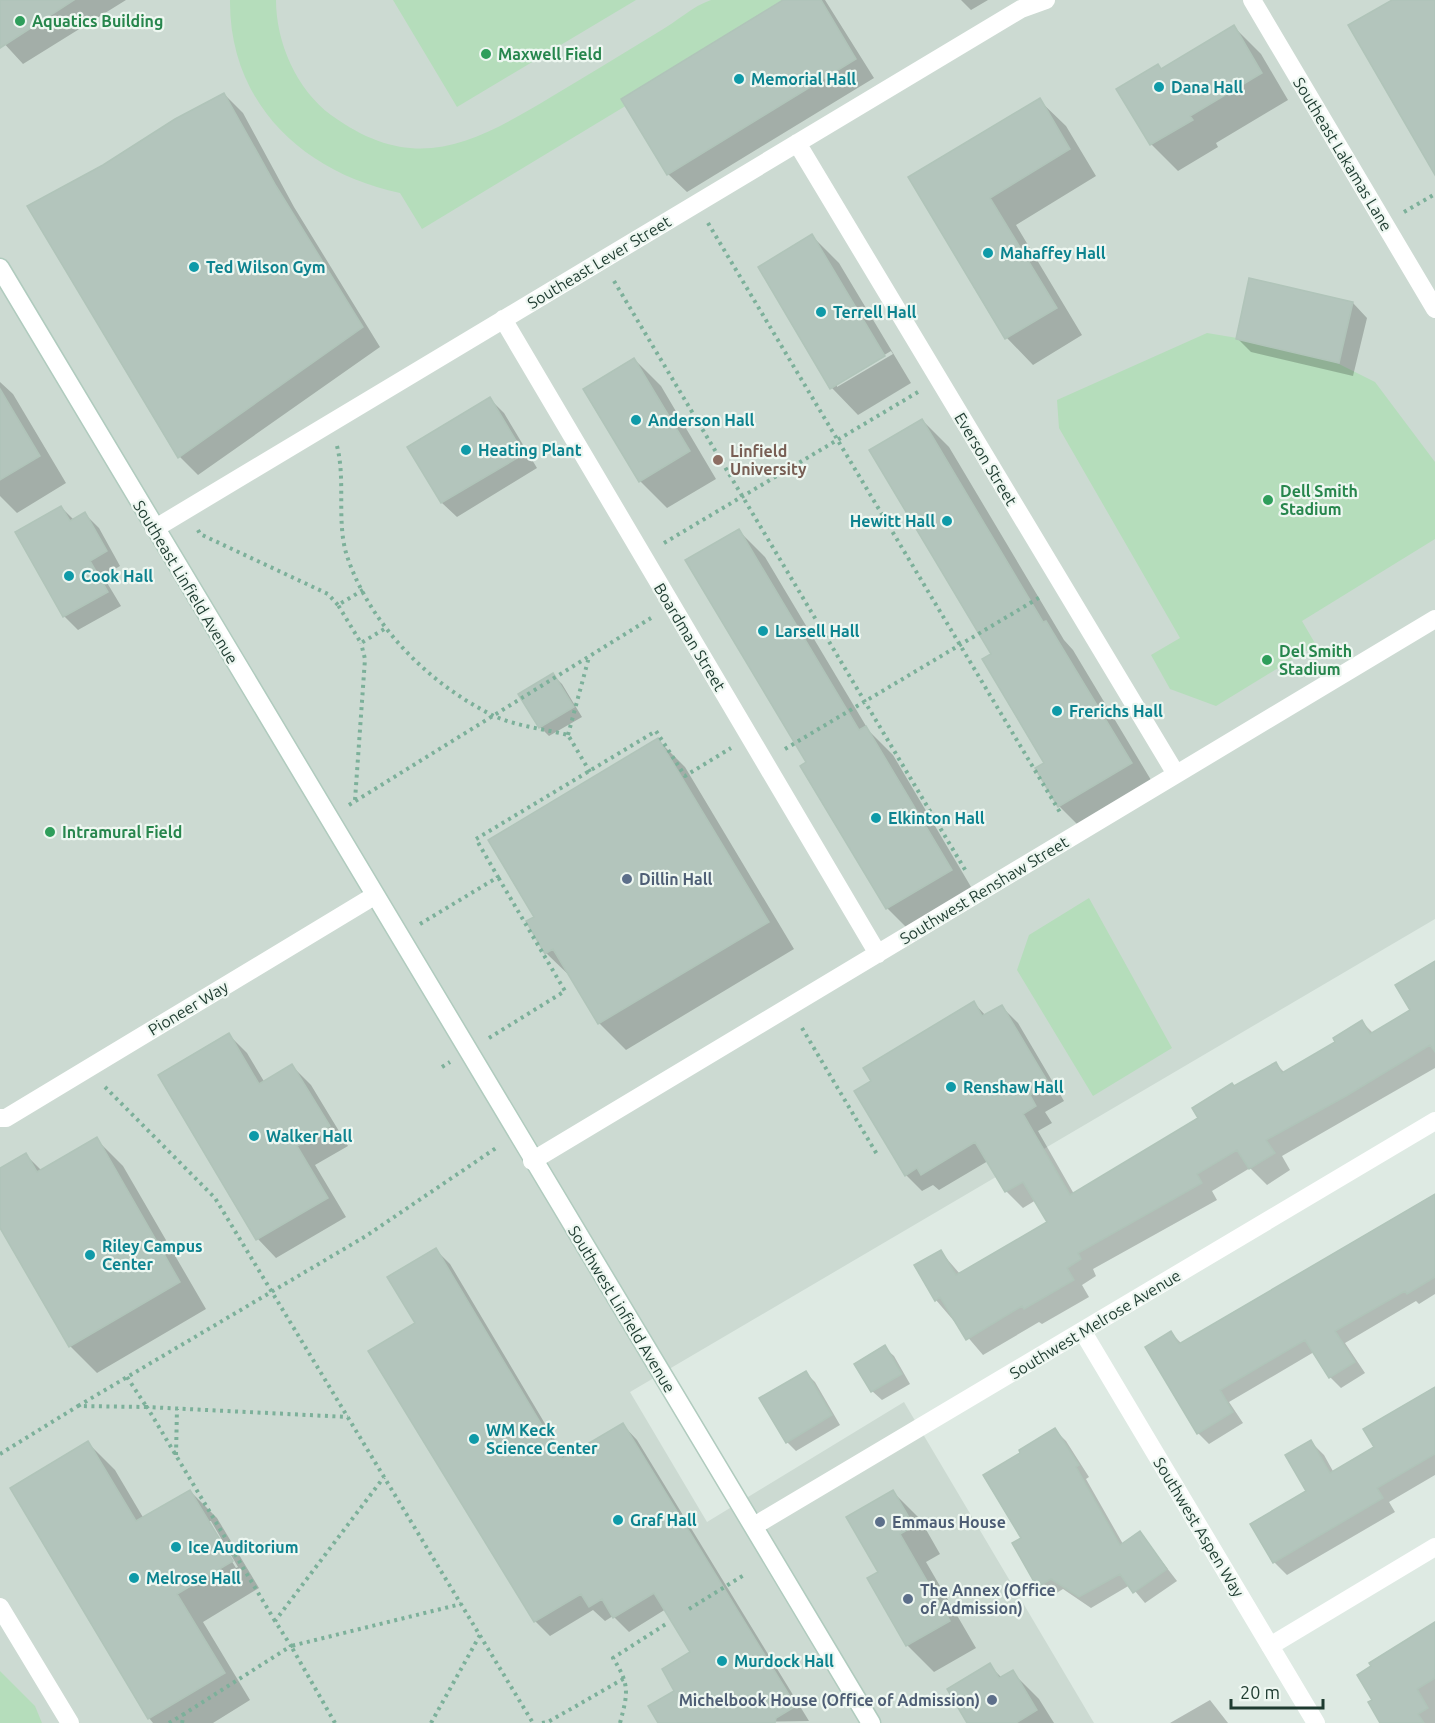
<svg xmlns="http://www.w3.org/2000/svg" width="1435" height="1723" font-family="Ubuntu,sans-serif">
<rect width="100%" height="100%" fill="#deeae3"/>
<!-- built -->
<path fill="#ccdad2" d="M 0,0 L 1435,0 L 1435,919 L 630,1392 L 707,1522 L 904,1402 L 1094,1723 L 0,1723 Z"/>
<!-- green -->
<path fill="#b5ddbb" d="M 230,0 L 276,0 C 276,42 296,89 331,115 C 415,176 473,144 551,97 C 588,75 624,53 660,31 C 676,22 693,6 711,0 C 724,0 783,0 801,0 L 422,229 L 400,193 C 304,173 229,104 230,0 Z
M 393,0 L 636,0 L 457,107 Z
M 1207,333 L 1311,350 L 1375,382 L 1435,462 L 1435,539 L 1302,621 L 1316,645 L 1216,706 L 1170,689 L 1151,655 L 1180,638 L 1059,428 L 1057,400 Z
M 1089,898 L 1172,1048 L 1093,1096 L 1017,970 L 1029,935 Z
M 0,1671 L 35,1706 L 42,1723 L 0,1723 Z"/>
<!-- shadow -->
<path fill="#0003" fill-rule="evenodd" d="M 0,0 L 126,0 L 23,64 L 0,39 Z
M 786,0 L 825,0 L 874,78 L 687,192 L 668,174 Z
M 961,0 L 988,0 L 971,10 Z
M 1234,27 L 1261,54 L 1288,100 L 1216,143 L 1218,147 L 1178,171 L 1151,144 L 1118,89 L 1158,65 L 1162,70 Z
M 224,94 L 243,113 L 294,207 L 380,347 L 198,475 L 180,457 L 103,166 Z
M 1039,100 L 1066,126 L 1096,176 L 1016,225 L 1082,335 L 1033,365 L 1007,338 L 910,178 Z
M 812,236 L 839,263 L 911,383 L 858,415 L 832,388 L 760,268 ZM 891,351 L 893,354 L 837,387 L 837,383 Z
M 1353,303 L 1367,318 L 1353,376 L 1251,352 L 1237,338 Z
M 634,359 L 661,386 L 716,479 L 667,508 L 640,481 Z
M 0,382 L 13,394 L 66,483 L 17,513 L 0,496 Z
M 490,399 L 504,413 L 537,468 L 457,517 L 442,503 L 409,447 Z
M 922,420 L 949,447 L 1064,640 L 1073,650 L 1157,790 L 1086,833 L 1059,806 L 1046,763 Z
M 61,507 L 74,520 L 85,514 L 99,528 L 120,566 L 103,576 L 121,606 L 78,630 L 64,616 Z
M 738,530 L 765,557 L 869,731 L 893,755 L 977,897 L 914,935 L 887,908 L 808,763 Z
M 553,675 L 562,684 L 582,717 L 549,736 L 540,727 Z
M 658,740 L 685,767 L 794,949 L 626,1050 L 599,1023 L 574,980 L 546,953 L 536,917 Z
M 1435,964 L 1435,1068 L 1282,1156 L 1290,1170 L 1267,1185 L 1250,1168 L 1212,1191 L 1217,1200 L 1093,1269 L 1096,1276 L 1082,1285 L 1089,1297 L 1042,1324 L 1039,1322 L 983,1355 L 936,1300 L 941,1252 L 960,1274 L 1049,1222 L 1036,1200 L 1023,1208 L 1006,1191 L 988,1161 L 939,1190 L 933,1185 L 922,1191 L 906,1175 L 873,1082 L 974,1003 L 986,1016 L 1001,1006 L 1018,1023 L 1064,1101 L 1045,1112 L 1052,1123 L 1038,1131 L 1074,1194 L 1200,1118 L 1234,1087 L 1276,1064 L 1285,1073 L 1337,1043 L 1362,1022 L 1374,1034 L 1412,1011 Z
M 229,1035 L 247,1053 L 265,1083 L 292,1066 L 311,1085 L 348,1146 L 315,1165 L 346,1217 L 276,1258 L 258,1239 L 160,1075 Z
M 96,1139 L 123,1166 L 206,1309 L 97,1373 L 70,1346 L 0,1225 L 0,1170 L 26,1155 L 42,1171 Z
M 1435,1196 L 1435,1294 L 1419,1304 L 1416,1301 L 1345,1343 L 1365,1373 L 1341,1388 L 1330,1377 L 1314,1352 L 1229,1402 L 1243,1423 L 1209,1444 L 1198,1433 L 1171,1333 L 1182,1344 Z
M 436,1250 L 450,1264 L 566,1459 L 623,1425 L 637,1440 L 809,1721 L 660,1723 L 692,1653 L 666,1609 L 629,1632 L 613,1616 L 605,1621 L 593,1610 L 550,1636 L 535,1621 L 417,1323 Z
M 884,1347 L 894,1356 L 910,1384 L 882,1400 L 872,1391 Z
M 806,1373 L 815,1382 L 840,1425 L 796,1451 L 787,1442 Z
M 1435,1389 L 1435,1475 L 1389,1502 L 1395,1512 L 1287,1575 L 1274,1562 L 1308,1491 L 1311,1442 L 1324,1455 L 1334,1473 L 1376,1448 Z
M 1055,1430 L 1066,1441 L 1089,1477 L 1086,1479 L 1123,1544 L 1140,1533 L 1177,1581 L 1145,1603 L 1130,1585 L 1091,1608 L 1063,1589 L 1050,1597 L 1038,1586 L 1023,1538 L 1022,1453 Z
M 88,1443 L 115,1470 L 144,1519 L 190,1491 L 217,1518 L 259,1588 L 203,1622 L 250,1700 L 213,1723 L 153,1723 L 149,1718 ZM 207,1521 L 211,1521 L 238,1567 L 236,1568 Z
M 893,1492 L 920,1519 L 940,1554 L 926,1562 L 976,1648 L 934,1672 L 907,1645 L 880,1572 Z
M 1435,1624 L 1435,1723 L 1382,1723 Z
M 989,1665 L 1002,1678 L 1012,1672 L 1039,1699 L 1054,1723 L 969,1723 Z
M 1210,1700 L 1228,1723 L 1170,1723 Z"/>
<!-- building -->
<path fill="#b3c5bc" stroke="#b0c4b9" stroke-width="1.5" d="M 0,0 L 74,0 L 0,48 Z
M 783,0 L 821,0 L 856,59 L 667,175 L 621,99 Z
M 1392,0 L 1435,0 L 1435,175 L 1348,25 Z
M 1234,25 L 1262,73 L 1190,116 L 1193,120 L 1150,145 L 1116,89 L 1158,64 L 1161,69 Z
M 224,93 L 276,186 L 363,327 L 178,458 L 27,206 L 103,165 L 175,119 Z
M 1040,98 L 1070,149 L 990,198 L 1057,308 L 1005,339 L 908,177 Z
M 812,234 L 885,356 L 830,389 L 758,267 Z
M 1249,278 L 1353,302 L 1339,363 L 1236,339 Z
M 634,358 L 690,451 L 639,482 L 583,389 Z
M 0,389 L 40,456 L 0,480 Z
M 490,397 L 524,454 L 441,503 L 407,447 Z
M 922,419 L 1043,622 L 1046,621 L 1132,763 L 1058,807 L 1035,768 L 1044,763 L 982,659 L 991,654 L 869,450 Z
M 61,506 L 70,521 L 85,512 L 107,551 L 90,561 L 108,592 L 63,617 L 15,532 Z
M 739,529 L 859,730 L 866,726 L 952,870 L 886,909 L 800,766 L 806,762 L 685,560 Z
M 553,673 L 574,707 L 539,728 L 518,694 Z
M 658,738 L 769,922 L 598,1024 L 553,949 L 545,954 L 526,921 L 534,917 L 488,840 Z
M 1435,961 L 1435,1052 L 1430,1045 L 1346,1096 L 1266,1140 L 1275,1153 L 1249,1169 L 1237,1150 L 1197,1174 L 1202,1183 L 1078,1253 L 1081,1259 L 1067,1268 L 1074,1280 L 1024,1309 L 1022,1306 L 966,1340 L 940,1297 L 935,1301 L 914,1265 L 941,1250 L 956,1275 L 1047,1222 L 1023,1182 L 1005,1192 L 975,1142 L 921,1175 L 917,1168 L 905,1176 L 854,1091 L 871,1081 L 863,1068 L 974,1001 L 982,1016 L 1002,1005 L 1049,1084 L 1030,1095 L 1036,1106 L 1023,1114 L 1070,1195 L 1198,1118 L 1192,1108 L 1232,1083 L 1234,1086 L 1276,1062 L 1282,1073 L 1335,1042 L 1333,1038 L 1362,1020 L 1370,1034 L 1410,1010 L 1395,985 Z
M 229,1033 L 259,1084 L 292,1064 L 330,1126 L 297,1146 L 328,1198 L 256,1240 L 158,1075 Z
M 97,1137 L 180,1282 L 69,1347 L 0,1228 L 0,1168 L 26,1153 L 37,1172 Z
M 1435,1194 L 1435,1277 L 1407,1294 L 1405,1291 L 1335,1331 L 1355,1362 L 1329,1378 L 1305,1340 L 1220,1390 L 1233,1412 L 1197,1434 L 1145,1347 L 1171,1331 L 1179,1344 Z
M 436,1248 L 562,1459 L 623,1423 L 796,1706 L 776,1718 L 775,1723 L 658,1723 L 648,1706 L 674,1691 L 662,1669 L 690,1652 L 654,1593 L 613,1618 L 602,1599 L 589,1607 L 581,1594 L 534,1622 L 368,1351 L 415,1323 L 387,1277 Z
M 885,1345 L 902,1374 L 871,1392 L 854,1364 Z
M 806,1371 L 832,1415 L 786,1443 L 759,1398 Z
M 1435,1387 L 1435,1454 L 1377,1488 L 1383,1498 L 1273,1563 L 1250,1524 L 1306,1491 L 1285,1455 L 1311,1440 L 1330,1473 L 1374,1447 L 1363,1429 Z
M 1055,1428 L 1079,1465 L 1076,1467 L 1120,1545 L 1140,1531 L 1167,1569 L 1133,1593 L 1120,1574 L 1079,1597 L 1051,1579 L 1037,1587 L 1012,1543 L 1021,1538 L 983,1475 L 1020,1453 L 1019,1450 Z
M 88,1441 L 136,1521 L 190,1490 L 233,1561 L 177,1594 L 225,1673 L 148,1719 L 10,1488 Z
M 893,1490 L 914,1526 L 900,1534 L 950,1621 L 906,1646 L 867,1578 L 878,1572 L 846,1517 Z
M 1435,1622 L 1435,1678 L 1417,1689 L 1428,1708 L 1418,1714 L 1424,1723 L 1380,1723 L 1368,1702 L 1372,1700 L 1357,1675 L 1371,1666 L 1369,1663 Z
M 990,1663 L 999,1678 L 1013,1670 L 1037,1710 L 1016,1723 L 967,1723 L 947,1689 Z"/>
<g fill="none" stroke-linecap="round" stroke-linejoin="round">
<defs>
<path id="secondary" d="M 0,268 L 871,1723"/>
</defs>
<!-- secondary casing -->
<use href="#secondary" stroke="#b0cbbe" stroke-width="21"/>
<!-- path -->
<path stroke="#7cb09a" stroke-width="4" stroke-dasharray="3 4.5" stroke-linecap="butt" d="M 1404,212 L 1435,194
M 708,223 L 1061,814
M 614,281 L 967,873
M 337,446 C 346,481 336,522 347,556 C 370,625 428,683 492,715 C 515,726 544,729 568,735 L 590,772
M 198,530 L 200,534 L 328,594 L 338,605
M 664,543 L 918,392
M 363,590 L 338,605 L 361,643 L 386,628
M 568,735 L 589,657
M 785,749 L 1042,596
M 355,800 L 365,659 L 361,643
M 349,805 L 651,618
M 420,924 L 498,877 L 476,839 L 656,731 L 685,776 L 731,748
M 802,1028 L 878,1156
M 489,1038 L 565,991 L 498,877
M 442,1067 L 450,1062
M 105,1087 L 215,1198 L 533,1723
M 127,1377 L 146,1406
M 78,1406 L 366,1236 L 499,1146
M 0,1454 L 78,1406 L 147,1407
M 176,1455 L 177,1409
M 689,1609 L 744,1575
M 275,1621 L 147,1407 L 348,1417
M 169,1723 L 184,1714
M 182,1723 L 184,1714 L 291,1646 L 275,1621 L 384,1477
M 335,1723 L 291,1646 L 461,1604
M 431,1723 L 480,1635
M 542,1723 L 548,1722 L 625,1678
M 620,1723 C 628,1693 630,1685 613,1658 L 666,1624"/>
<!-- street -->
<path stroke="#fff" stroke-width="18" d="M 1252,0 L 1435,309
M 797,143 L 1176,774
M 503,319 L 878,954
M 154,529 L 1021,9 L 1046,0
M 0,1118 L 6,1118 L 374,896
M 532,1161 L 1435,619
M 1083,1332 L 1316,1723
M 754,1526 L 1435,1121
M 0,1607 L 70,1723
M 1270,1646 L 1435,1547"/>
<!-- secondary -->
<use href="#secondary" stroke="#fff" stroke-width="18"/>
</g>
<!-- markers -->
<g fill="#2e9e5b" stroke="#eef7f1" stroke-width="2">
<circle cx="20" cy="21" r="6"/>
<circle cx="486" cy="54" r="6"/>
<circle cx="1268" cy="500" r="6"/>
<circle cx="1267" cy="660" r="6"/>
<circle cx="50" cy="832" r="6"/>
</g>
<g fill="#0f9aa8" stroke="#eef7f1" stroke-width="2">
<circle cx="739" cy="79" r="6"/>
<circle cx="1159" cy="87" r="6"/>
<circle cx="988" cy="253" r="6"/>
<circle cx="194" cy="267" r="6"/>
<circle cx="821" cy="312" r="6"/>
<circle cx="636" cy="420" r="6"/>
<circle cx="466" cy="450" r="6"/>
<circle cx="947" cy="521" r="6"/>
<circle cx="69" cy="576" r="6"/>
<circle cx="763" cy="631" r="6"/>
<circle cx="1057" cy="711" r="6"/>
<circle cx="876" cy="818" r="6"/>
<circle cx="951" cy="1087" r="6"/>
<circle cx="254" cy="1136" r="6"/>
<circle cx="90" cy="1255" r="6"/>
<circle cx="474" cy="1439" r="6"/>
<circle cx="618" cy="1520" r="6"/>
<circle cx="176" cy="1547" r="6"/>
<circle cx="134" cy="1578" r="6"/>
<circle cx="722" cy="1661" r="6"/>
</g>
<circle fill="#8d6e63" stroke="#eef7f1" stroke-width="2" cx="718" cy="460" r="6"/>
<g fill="#5c6f8a" stroke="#eef7f1" stroke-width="2">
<circle cx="627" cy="879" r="6"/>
<circle cx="880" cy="1522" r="6"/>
<circle cx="908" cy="1599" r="6"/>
<circle cx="992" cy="1700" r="6"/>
</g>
<g text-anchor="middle" stroke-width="4.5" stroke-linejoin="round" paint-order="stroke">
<!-- leisure labels -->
<g font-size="16" font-weight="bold" fill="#27864d" stroke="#eef7f1" text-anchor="start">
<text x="32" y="27">Aquatics Building</text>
<text x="498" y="60">Maxwell Field</text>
<text x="1280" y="497">Dell Smith<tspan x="1280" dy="18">Stadium</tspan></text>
<text x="1279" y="657">Del Smith<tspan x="1279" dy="18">Stadium</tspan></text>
<text x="62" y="838">Intramural Field</text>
</g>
<!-- culture labels -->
<g font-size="16" font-weight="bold" fill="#0d838f" stroke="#eef7f1" text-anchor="start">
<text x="751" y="85">Memorial Hall</text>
<text x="1171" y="93">Dana Hall</text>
<text x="1000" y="259">Mahaffey Hall</text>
<text x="206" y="273">Ted Wilson Gym</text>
<text x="833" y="318">Terrell Hall</text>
<text x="648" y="426">Anderson Hall</text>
<text x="478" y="456">Heating Plant</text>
<text x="935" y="527" text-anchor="end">Hewitt Hall</text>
<text x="81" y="582">Cook Hall</text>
<text x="775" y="637">Larsell Hall</text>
<text x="1069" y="717">Frerichs Hall</text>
<text x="888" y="824">Elkinton Hall</text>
<text x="963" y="1093">Renshaw Hall</text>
<text x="266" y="1142">Walker Hall</text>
<text x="102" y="1252">Riley Campus<tspan x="102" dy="18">Center</tspan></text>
<text x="486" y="1436">WM Keck<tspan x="486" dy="18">Science Center</tspan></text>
<text x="630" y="1526">Graf Hall</text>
<text x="188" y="1553">Ice Auditorium</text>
<text x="146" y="1584">Melrose Hall</text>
<text x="734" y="1667">Murdock Hall</text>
</g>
<!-- street labels -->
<g font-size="16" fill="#1e3b30" stroke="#eef7f1">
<text transform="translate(1343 154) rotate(59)" y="6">Southeast Lakamas Lane</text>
<text transform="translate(599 262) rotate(-31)" y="6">Southeast Lever Street</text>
<text transform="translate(986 459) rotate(59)" y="6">Everson Street</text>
<text transform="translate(186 582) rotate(59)" y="6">Southeast Linfield Avenue</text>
<text transform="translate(690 637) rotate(59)" y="6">Boardman Street</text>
<text transform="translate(984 890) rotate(-31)" y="6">Southwest Renshaw Street</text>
<text transform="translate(188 1008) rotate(-31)" y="6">Pioneer Way</text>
<text transform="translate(622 1309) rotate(59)" y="6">Southwest Linfield Avenue</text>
<text transform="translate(1095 1324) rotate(-31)" y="6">Southwest Melrose Avenue</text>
<text transform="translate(1199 1527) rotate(59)" y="6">Southwest Aspen Way</text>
</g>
<!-- education labels -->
<g font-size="16" font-weight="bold" fill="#785e54" stroke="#eef7f1" text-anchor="start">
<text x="730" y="457">Linfield<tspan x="730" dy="18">University</tspan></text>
</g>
<!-- service labels -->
<g font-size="16" font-weight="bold" fill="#4e5e75" stroke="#eef7f1" text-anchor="start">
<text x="639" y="885">Dillin Hall</text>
<text x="892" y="1528">Emmaus House</text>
<text x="920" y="1596">The Annex (Office<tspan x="920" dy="18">of Admission)</tspan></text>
<text x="980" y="1706" text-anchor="end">Michelbook House (Office of Admission)</text>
</g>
</g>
<!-- scale -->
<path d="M1231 1699v9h92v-9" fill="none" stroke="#1e3b30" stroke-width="3"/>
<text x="1240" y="1699" font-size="18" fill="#1e3b30" stroke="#eef7f1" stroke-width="4.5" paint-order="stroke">20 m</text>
</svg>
